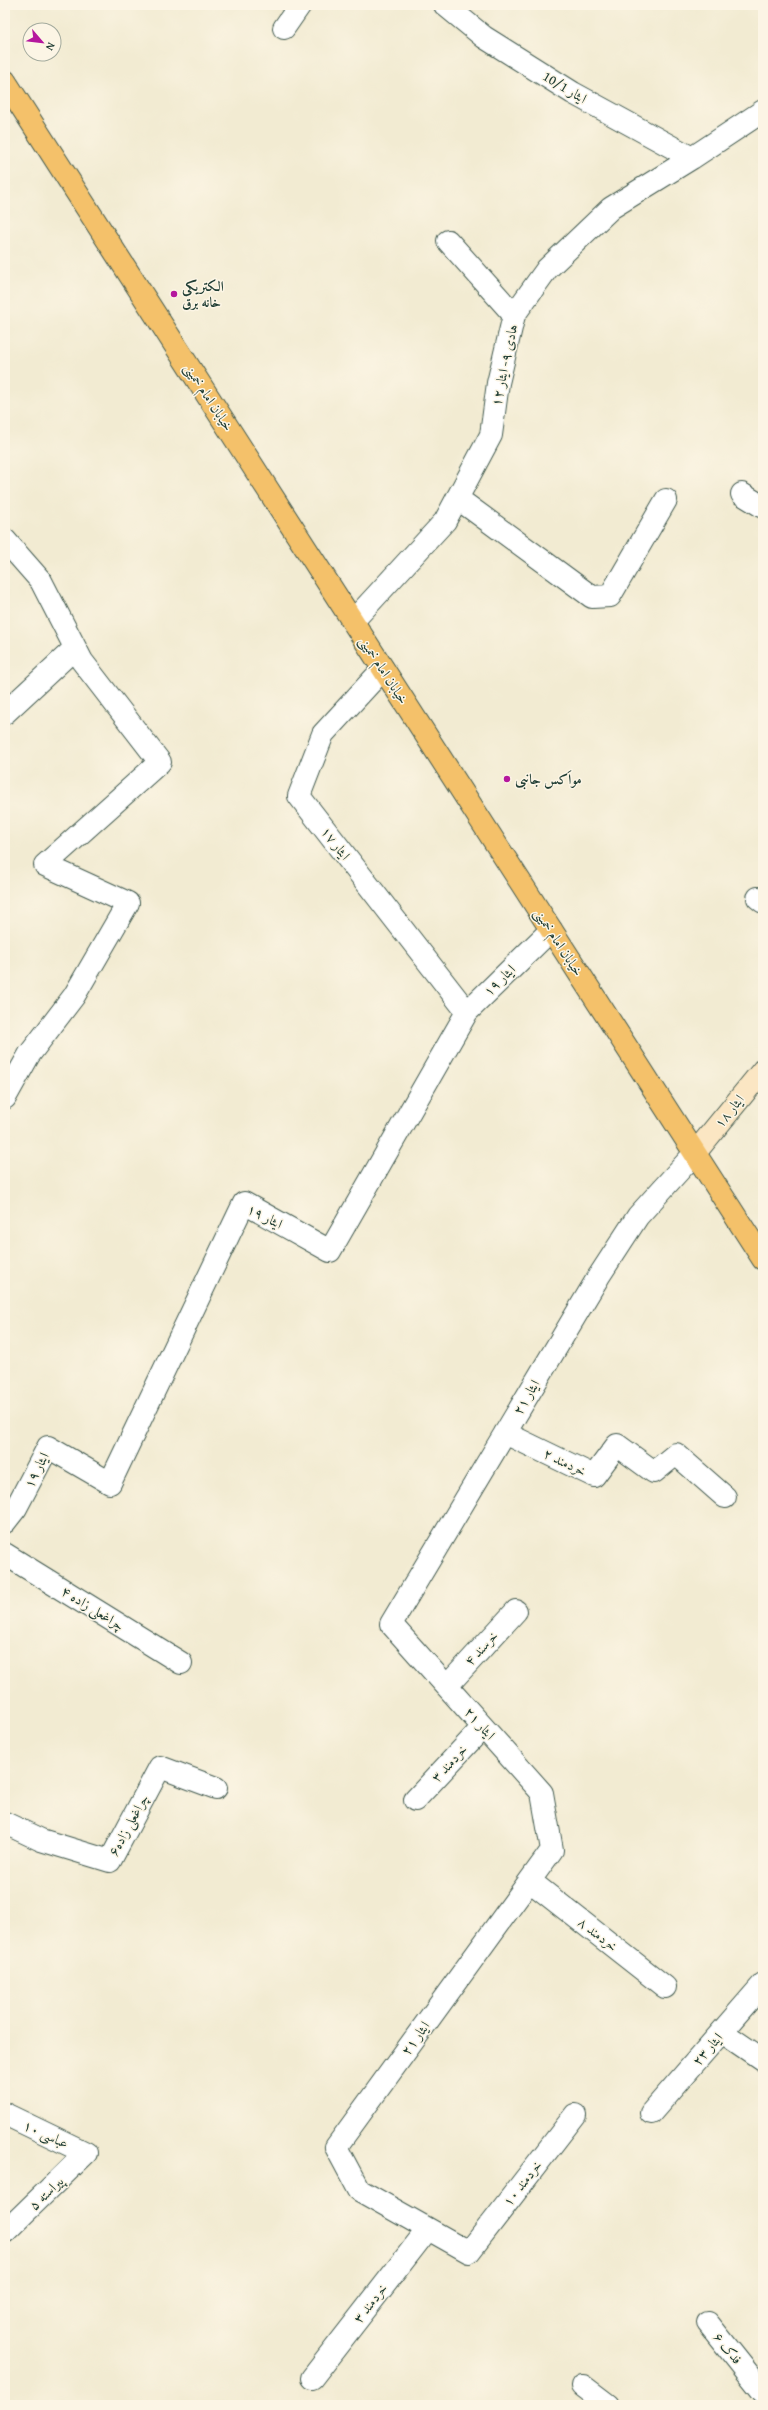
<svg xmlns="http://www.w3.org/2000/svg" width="768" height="2410" font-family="'Gentium Book Plus',Amiri,serif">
<rect width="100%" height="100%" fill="#fcf5e5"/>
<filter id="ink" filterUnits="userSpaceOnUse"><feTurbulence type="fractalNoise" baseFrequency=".025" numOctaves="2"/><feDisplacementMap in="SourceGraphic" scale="8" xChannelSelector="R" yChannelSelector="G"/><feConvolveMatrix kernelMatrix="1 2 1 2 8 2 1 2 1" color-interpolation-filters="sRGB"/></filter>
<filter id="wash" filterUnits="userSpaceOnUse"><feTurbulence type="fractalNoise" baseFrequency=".012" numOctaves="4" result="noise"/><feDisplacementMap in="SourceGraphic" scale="16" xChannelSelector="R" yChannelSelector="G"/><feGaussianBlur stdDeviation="0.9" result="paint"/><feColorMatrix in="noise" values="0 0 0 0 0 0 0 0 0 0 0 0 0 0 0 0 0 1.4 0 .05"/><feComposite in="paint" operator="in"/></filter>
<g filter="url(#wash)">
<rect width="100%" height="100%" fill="#f2ebd2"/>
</g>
<g filter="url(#ink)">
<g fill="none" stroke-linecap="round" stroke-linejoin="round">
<defs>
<path id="minor" d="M 445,5 L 484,37 L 573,93 L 692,158
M 284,28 L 300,5
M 448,241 L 514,315
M 742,494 L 763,507
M 457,498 L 592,597 L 610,596 L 666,500
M 5,540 L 41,581 L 82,661 L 160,762 L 45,865 L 128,903 L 74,996 L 29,1055 L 5,1098
M 353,621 L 445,521 L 491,435 L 498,383 L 514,315 L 547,269 L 611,208 L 692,158 L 763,111
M 383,669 L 323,734 L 299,796 L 467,1012
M 5,713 L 75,648
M 758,898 L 763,902
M 505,1433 L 594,1476 L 617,1445 L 654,1472 L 676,1454 L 725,1497
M 5,1522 L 16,1508 L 48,1447 L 110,1483 L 244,1203 L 330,1251 L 467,1012 L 551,930
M 5,1554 L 181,1663
M 447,1686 L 516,1611
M 415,1800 L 483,1727
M 5,1823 L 41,1840 L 110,1861 L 160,1767 L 216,1788
M 530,1881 L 665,1987
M 722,2032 L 763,2060
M 651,2113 L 763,1984
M 5,2114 L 86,2153 L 5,2232
M 575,2115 L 469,2252 L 359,2190 L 336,2147 L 552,1850 L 542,1793 L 391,1624 L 599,1276 L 638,1216 L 695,1153
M 708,2323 L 763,2392
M 312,2378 L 428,2229
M 583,2386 L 608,2405"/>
<path id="secondary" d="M 695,1153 L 763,1070"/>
<path id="primary" d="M 5,81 L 763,1259"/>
</defs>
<!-- minor casing -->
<use href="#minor" stroke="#3f574c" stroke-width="24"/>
<!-- secondary casing -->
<use href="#secondary" stroke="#3f574c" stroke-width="24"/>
<!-- primary casing -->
<use href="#primary" stroke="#3f574c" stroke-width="24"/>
<!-- minor -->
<use href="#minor" stroke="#fff" stroke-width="22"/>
<!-- secondary -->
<use href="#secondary" stroke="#fbe6c3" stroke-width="22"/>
<!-- primary -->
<use href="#primary" stroke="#f4c16a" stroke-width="22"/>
</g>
</g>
<!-- markers -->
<g fill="#b5179e" stroke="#fcf5e5" stroke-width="1.5">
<circle cx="174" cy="294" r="4"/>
<circle cx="507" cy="779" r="4"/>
</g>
<g text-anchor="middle" stroke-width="3" stroke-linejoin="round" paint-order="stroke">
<!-- street labels -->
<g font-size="14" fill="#1f3d34" stroke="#fcf5e5">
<text transform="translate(565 87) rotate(31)" y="5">ایثار 10/1</text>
<text transform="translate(504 365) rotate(-78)" y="5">هادی ۹- ایثار ۱۲</text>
<text transform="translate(209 397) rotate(57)" y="5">خیابان امام خمینی</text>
<text transform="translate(384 670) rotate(57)" y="5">خیابان امام خمینی</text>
<text transform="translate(336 843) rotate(52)" y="5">ایثار ۱۷</text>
<text transform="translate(559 942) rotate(57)" y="5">خیابان امام خمینی</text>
<text transform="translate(499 980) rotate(-44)" y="5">ایثار ١٩</text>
<text transform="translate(729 1111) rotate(-51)" y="5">ایثار ۱۸</text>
<text transform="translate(265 1216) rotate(27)" y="5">ایثار ١٩</text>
<text transform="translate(526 1397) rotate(-59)" y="5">ایثار ۲۱</text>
<text transform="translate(565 1462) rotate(26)" y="5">خردمند ۲</text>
<text transform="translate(36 1470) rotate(-63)" y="5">ایثار ١٩</text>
<text transform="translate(93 1608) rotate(32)" y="5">چراغعلی زاده ۴</text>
<text transform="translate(481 1648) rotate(-47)" y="5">خرسند ۴</text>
<text transform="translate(480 1723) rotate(48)" y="5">ایثار ۲۱</text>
<text transform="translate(449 1763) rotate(-47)" y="5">خردمند ۳</text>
<text transform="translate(128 1825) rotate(-61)" y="5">چراغعلی زاده۶</text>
<text transform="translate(598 1934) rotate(38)" y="5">خردمند ۸</text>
<text transform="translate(415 2038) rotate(-54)" y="5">ایثار ۲۱</text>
<text transform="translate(707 2049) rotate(-49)" y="5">ایثار ۲۳</text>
<text transform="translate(46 2134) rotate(25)" y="5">عباسی ۱۰</text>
<text transform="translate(522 2183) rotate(-52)" y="5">خردمند ۱۰</text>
<text transform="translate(46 2193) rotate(-44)" y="5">پیراسته ۵</text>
<text transform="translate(370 2303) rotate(-52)" y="5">خردمند ۳</text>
<text transform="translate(728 2348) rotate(51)" y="5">فدک ۶</text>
</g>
<!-- poi labels -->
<g font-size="14" font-weight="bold" fill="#1f3d34" stroke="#fcf5e5" text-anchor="start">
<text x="182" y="291">الکتریکی<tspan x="182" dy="16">خانه برق</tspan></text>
<text x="515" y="784">مواَکس جانبی</text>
</g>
</g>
<!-- margin -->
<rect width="768" height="2410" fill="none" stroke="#fcf5e5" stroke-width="20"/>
<!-- north arrow -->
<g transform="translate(42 42) rotate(118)"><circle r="19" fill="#fcf5e5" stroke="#a4ab9e"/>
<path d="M0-3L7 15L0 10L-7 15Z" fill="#b5179e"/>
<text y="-6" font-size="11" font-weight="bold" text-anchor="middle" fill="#1f3d34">N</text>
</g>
</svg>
